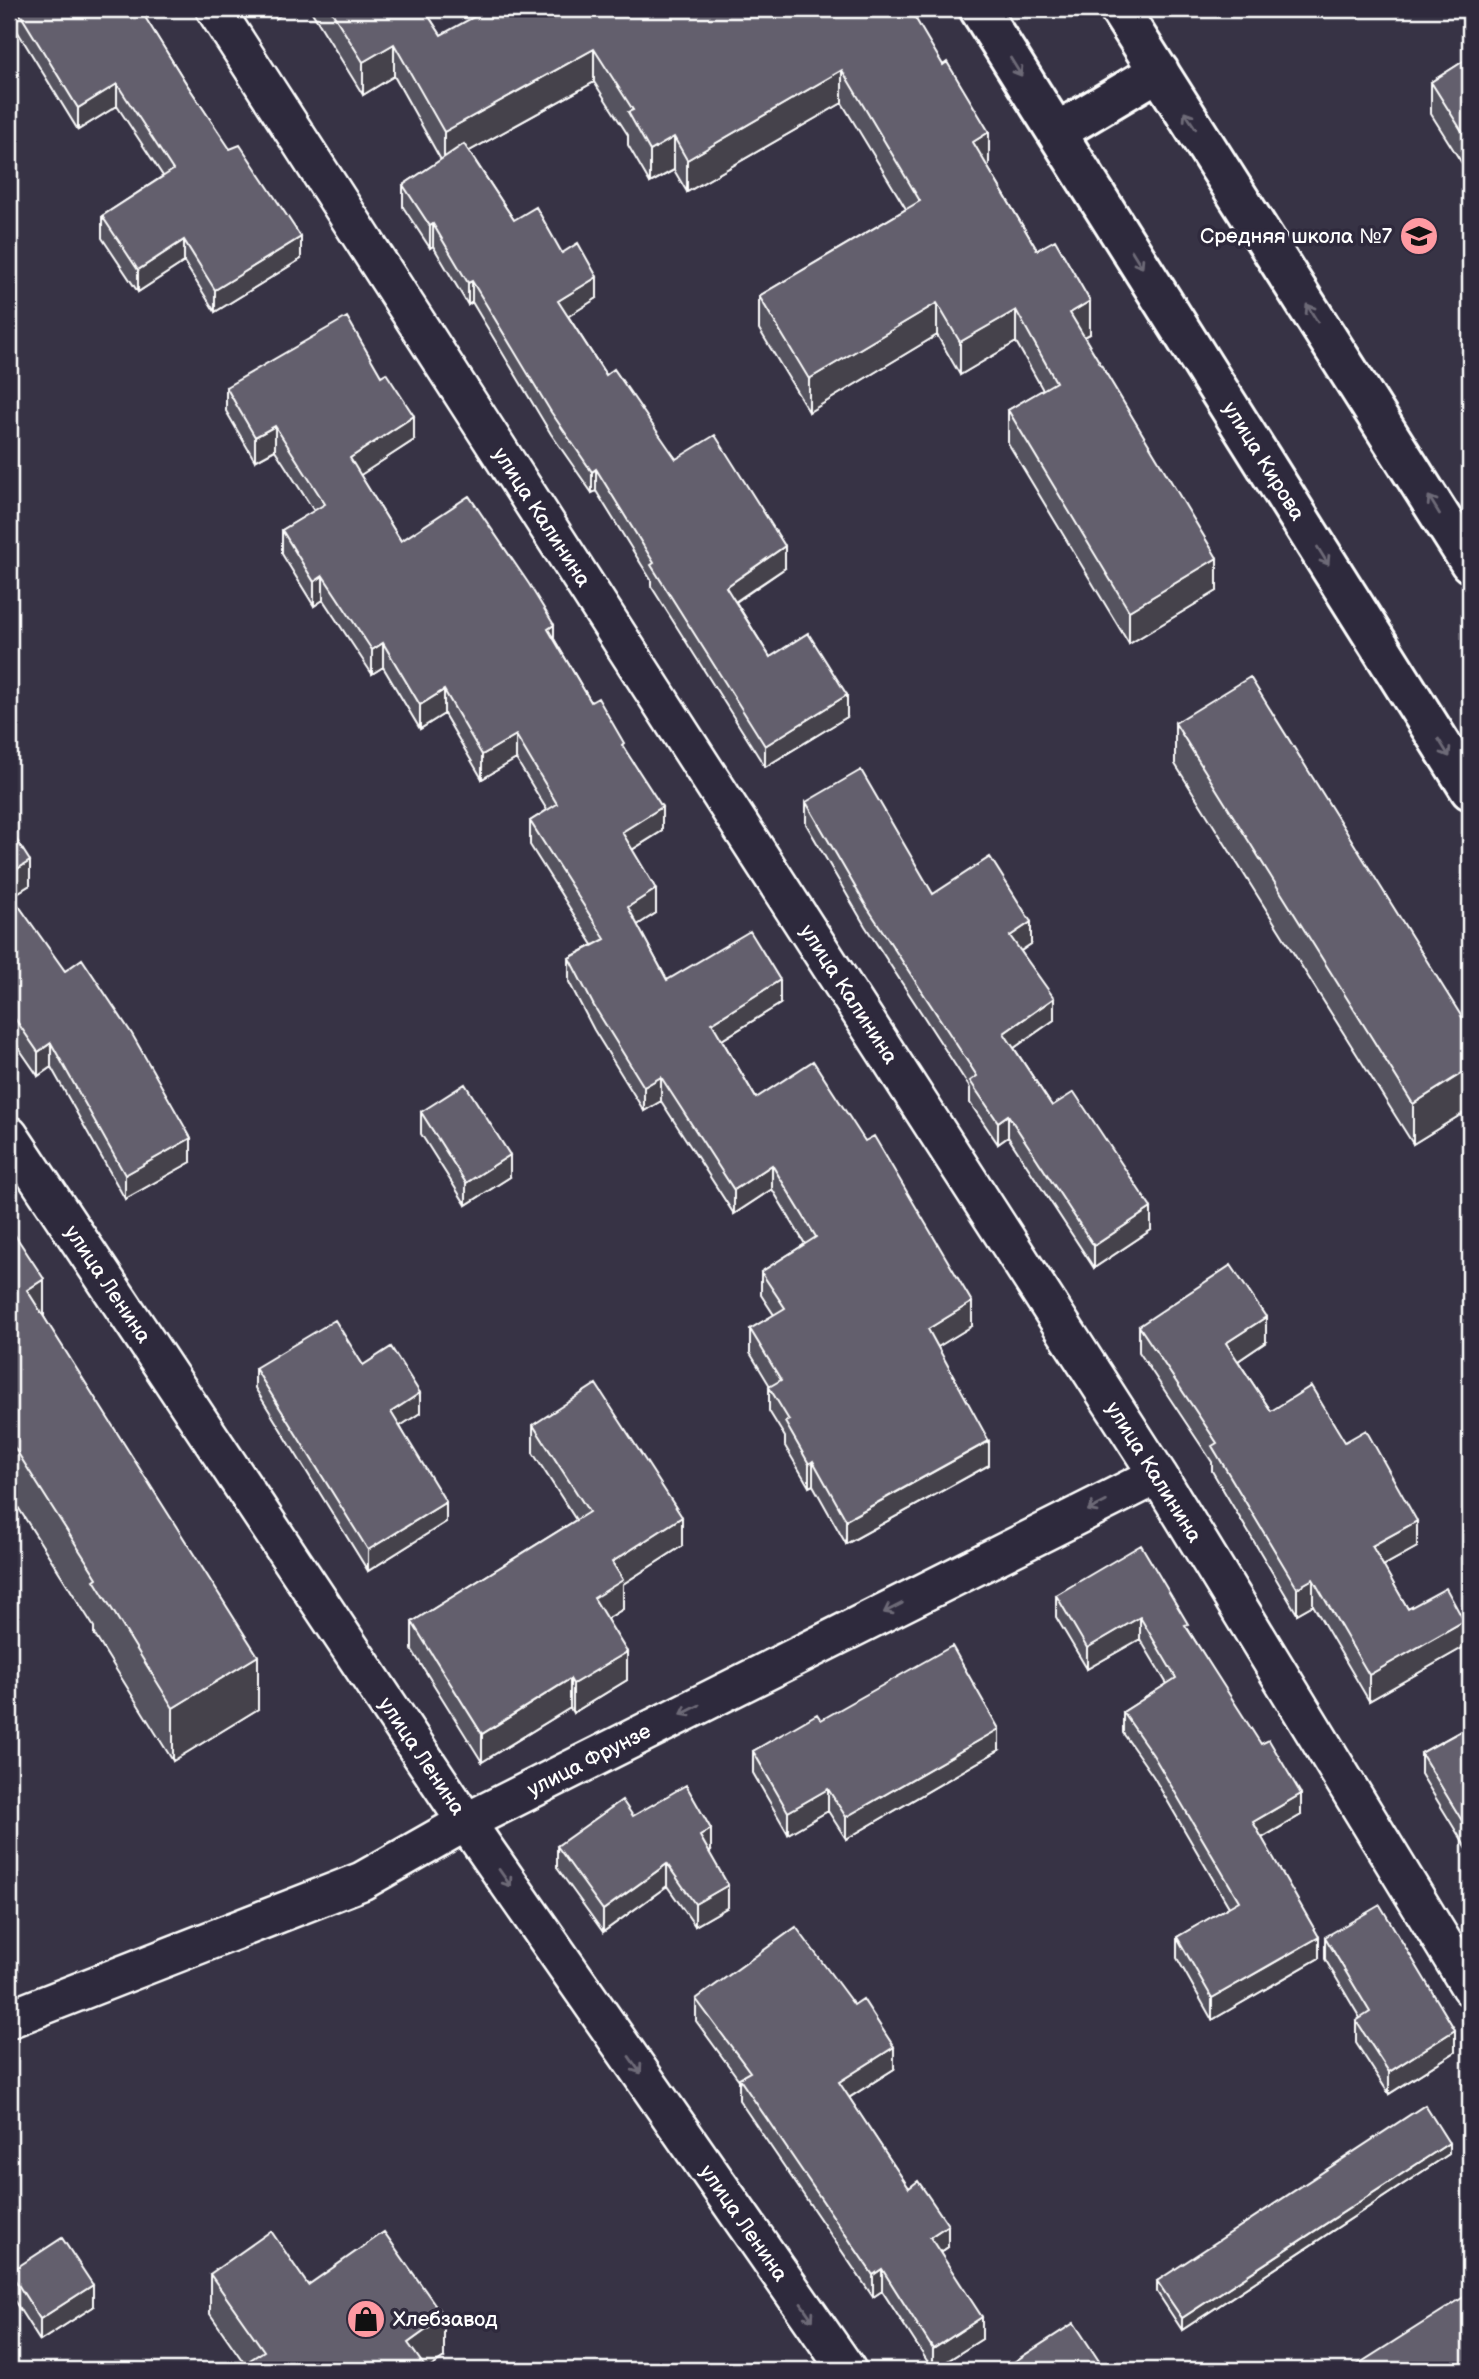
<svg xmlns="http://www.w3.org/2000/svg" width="1479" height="2379" font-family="'Balsamiq Sans',sans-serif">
<rect width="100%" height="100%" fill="#373345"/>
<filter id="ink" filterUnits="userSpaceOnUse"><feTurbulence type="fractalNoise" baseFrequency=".0143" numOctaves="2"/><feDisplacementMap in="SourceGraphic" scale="14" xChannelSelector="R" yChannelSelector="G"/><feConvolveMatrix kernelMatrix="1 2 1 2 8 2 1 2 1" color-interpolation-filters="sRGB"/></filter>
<g filter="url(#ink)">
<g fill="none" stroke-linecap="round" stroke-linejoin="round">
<defs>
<path id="street" d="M 215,9 L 1158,1475 L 1470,1987
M 9,1135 L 466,1822 L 847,2370
M 9,2019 L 362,1881 L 466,1822 L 1158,1475"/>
<path id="secondary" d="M 979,9 L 1470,790
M 1119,9 L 1470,563
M 1057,132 L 1159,71"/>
</defs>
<!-- street casing -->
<use href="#street" stroke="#fff" stroke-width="42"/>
<!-- secondary casing -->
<use href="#secondary" stroke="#fff" stroke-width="44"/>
<!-- street -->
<use href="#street" stroke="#2f2a3d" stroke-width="37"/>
<!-- secondary -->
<use href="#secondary" stroke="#2f2a3d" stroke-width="38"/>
</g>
<!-- wall -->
<path fill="#55525e" stroke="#fff" stroke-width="2" d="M 16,9 L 142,9 L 140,10 L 186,83 L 301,259 L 215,312 L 184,262 L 138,292 L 102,238 L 102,216 L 163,176 L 117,106 L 78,130 L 16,29 Z
M 270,9 L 289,9 L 276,18 Z
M 310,9 L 424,9 L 441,35 L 910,9 L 989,165 L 987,166 L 1037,250 L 1090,334 L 1084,337 L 1217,591 L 1129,644 L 1008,443 L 1008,410 L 1043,390 L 1016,342 L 960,375 L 937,335 L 809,412 L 759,329 L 759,296 L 906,209 L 842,103 L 687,192 L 674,170 L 650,183 L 628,145 L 628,135 L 594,82 L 469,151 L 514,220 L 562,253 L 597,298 L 568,316 L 606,375 L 676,459 L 785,568 L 736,602 L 770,657 L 847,717 L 765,767 L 651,586 L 651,580 L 596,491 L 592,493 L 551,434 L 472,302 L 468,305 L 433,246 L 430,248 L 403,207 L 403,185 L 441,160 L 394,76 L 363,95 Z
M 1470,57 L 1470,176 L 1431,114 L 1431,82 Z
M 226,387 L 414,440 L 360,475 L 401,541 L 554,639 L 591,702 L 624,748 L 662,831 L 632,850 L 656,913 L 637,925 L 667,980 L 780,1004 L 722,1040 L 756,1098 L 972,1326 L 937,1347 L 989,1465 L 846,1544 L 813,1485 L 809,1487 L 785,1446 L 785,1437 L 769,1411 L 769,1387 L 770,1386 L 750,1353 L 750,1329 L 774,1315 L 761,1295 L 761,1272 L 805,1244 L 772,1189 L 734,1214 L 661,1101 L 644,1111 L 594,1030 L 569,982 L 569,958 L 593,945 L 530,845 L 530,821 L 547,810 L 516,759 L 482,779 L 444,714 L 420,729 L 383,667 L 372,674 L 323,600 L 314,606 L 282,554 L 282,530 L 314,511 L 275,450 L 255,461 L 226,411 Z
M 1175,723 L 1470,1068 L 1470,1109 L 1413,1144 L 1175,764 Z
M 806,802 L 933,894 L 1031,944 L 1021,951 L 1054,1020 L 1014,1048 L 1052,1106 L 1151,1230 L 1094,1268 L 1008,1137 L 998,1144 L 970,1103 L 970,1088 L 865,926 L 806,824 Z
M 9,828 L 30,885 L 12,896 L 191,1162 L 125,1199 L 51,1067 L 38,1076 L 9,1034 Z
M 421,1112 L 510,1177 L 466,1205 L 421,1134 Z
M 9,1226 L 44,1317 L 258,1709 L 173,1761 L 94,1634 L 94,1627 L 9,1493 Z
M 1139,1326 L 1266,1342 L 1238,1361 L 1271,1411 L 1345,1442 L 1417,1547 L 1383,1566 L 1408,1609 L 1464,1647 L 1369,1701 L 1313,1605 L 1297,1614 L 1212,1471 L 1212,1462 L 1139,1352 Z
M 363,1365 L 420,1413 L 400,1426 L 446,1522 L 368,1571 L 255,1388 L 255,1368 Z
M 533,1425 L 682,1546 L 623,1584 L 623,1609 L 607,1619 L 627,1680 L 573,1713 L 570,1708 L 482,1762 L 412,1650 L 412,1622 L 576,1520 L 533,1453 Z
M 1056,1595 L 1188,1629 L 1301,1815 L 1262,1838 L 1319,1958 L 1212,2020 L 1177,1958 L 1177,1937 L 1229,1907 L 1153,1776 L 1123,1733 L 1123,1712 L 1167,1684 L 1140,1639 L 1087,1669 L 1056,1617 Z
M 821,1720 L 999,1750 L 846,1839 L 828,1811 L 788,1834 L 753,1773 L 753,1751 Z
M 1470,1726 L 1470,1854 L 1421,1774 L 1421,1753 Z
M 633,1816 L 711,1851 L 709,1853 L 728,1907 L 695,1926 L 667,1886 L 603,1932 L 557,1868 L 557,1846 Z
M 1325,1937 L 1455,2052 L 1389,2094 L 1356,2043 L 1356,2021 L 1360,2018 L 1325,1959 Z
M 696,1999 L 894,2069 L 849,2098 L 948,2247 L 940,2253 L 982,2339 L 933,2370 L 882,2291 L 873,2297 L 739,2100 L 739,2080 L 696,2021 Z
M 1449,2154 L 1182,2330 L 1157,2292 L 1157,2281 Z
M 10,2272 L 93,2307 L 40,2341 L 10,2294 Z
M 210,2274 L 308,2285 L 444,2358 L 426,2370 L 249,2370 L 210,2314 Z"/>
<!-- shaded-wall -->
<path fill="#45424c" stroke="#fff" stroke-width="2" d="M 276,9 L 289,9 L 276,18 Z
M 394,44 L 394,76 L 363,95 L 363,62 Z
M 594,49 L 594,82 L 444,165 L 444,132 Z
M 842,70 L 842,103 L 687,192 L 687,160 Z
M 117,84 L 117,106 L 78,130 L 78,108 Z
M 989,132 L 989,165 L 973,174 L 973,142 Z
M 674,137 L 674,170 L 650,183 L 650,151 Z
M 433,224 L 433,246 L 430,248 L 430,226 Z
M 301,237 L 301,259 L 215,312 L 215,290 Z
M 184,240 L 184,262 L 138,292 L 138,270 Z
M 597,277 L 597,298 L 558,323 L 558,301 Z
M 472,281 L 472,302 L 468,305 L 468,283 Z
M 1090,301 L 1090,334 L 1070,345 L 1070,313 Z
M 937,303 L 937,335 L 809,412 L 809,379 Z
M 1016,310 L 1016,342 L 960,375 L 960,342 Z
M 414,416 L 414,440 L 350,482 L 350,458 Z
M 275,426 L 275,450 L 255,461 L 255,437 Z
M 596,469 L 596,491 L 592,493 L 592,472 Z
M 785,546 L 785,568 L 726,608 L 726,587 Z
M 1217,558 L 1217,591 L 1129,644 L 1129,611 Z
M 323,576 L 323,600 L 314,606 L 314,582 Z
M 554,625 L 554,649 L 548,629 Z
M 383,643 L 383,667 L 372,674 L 372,650 Z
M 444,690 L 444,714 L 420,729 L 420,705 Z
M 847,695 L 847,717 L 765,767 L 765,746 Z
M 516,735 L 516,759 L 482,779 L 482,755 Z
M 662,807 L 662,831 L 622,856 L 622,832 Z
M 30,861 L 30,885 L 9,898 L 9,874 Z
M 656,889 L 656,913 L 628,931 L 628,907 Z
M 1031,922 L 1031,944 L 1010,958 L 1010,936 Z
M 780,980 L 780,1004 L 712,1046 L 712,1023 Z
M 1054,998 L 1054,1020 L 1004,1055 L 1004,1033 Z
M 51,1043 L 51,1067 L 38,1076 L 38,1052 Z
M 1470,1068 L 1470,1109 L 1413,1144 L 1413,1104 Z
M 661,1077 L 661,1101 L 644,1111 L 644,1087 Z
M 1008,1115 L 1008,1137 L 998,1144 L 998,1122 Z
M 191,1138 L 191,1162 L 125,1199 L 125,1175 Z
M 510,1155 L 510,1177 L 466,1205 L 466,1183 Z
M 772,1165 L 772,1189 L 734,1214 L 734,1190 Z
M 1151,1208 L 1151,1230 L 1094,1268 L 1094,1246 Z
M 44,1279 L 44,1333 L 27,1290 Z
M 972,1302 L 972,1326 L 928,1353 L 928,1329 Z
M 1266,1317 L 1266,1342 L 1226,1369 L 1226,1343 Z
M 420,1393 L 420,1413 L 391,1432 L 391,1412 Z
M 989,1441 L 989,1465 L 846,1544 L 846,1520 Z
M 813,1461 L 813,1485 L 809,1487 L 809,1464 Z
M 446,1502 L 446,1522 L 368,1571 L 368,1550 Z
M 682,1517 L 682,1546 L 623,1584 L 623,1609 L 594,1627 L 594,1598 L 612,1562 Z
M 1417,1521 L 1417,1547 L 1372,1572 L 1372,1546 Z
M 1313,1579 L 1313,1605 L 1297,1614 L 1297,1588 Z
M 1140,1617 L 1140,1639 L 1087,1669 L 1087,1648 Z
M 1464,1621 L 1464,1647 L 1369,1701 L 1369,1675 Z
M 627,1652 L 627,1680 L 573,1713 L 573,1684 Z
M 258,1656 L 258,1709 L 173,1761 L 173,1708 Z
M 570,1679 L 570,1708 L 482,1762 L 482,1734 Z
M 999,1729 L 999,1750 L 846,1839 L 846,1817 Z
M 828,1789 L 828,1811 L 788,1834 L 788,1812 Z
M 1301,1794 L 1301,1815 L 1253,1843 L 1253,1822 Z
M 711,1829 L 711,1851 L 700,1858 L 700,1836 Z
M 667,1864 L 667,1886 L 603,1932 L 603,1910 Z
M 728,1885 L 728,1907 L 695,1926 L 695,1904 Z
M 1319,1937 L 1319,1958 L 1212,2020 L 1212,1998 Z
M 1455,2030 L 1455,2052 L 1389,2094 L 1389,2072 Z
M 894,2047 L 894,2069 L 839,2104 L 839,2082 Z
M 1449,2143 L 1449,2154 L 1182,2330 L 1182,2318 Z
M 948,2225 L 948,2247 L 930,2259 L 930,2237 Z
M 882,2269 L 882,2291 L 873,2297 L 873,2275 Z
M 93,2285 L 93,2307 L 40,2341 L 40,2319 Z
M 444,2317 L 444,2358 L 426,2370 L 408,2370 L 408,2343 Z
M 982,2317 L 982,2339 L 933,2370 L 933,2349 Z"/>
<!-- building -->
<path fill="#635f6d" stroke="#fff" stroke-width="2" d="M 17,9 L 140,9 L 186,83 L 230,149 L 240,145 L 301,237 L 215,290 L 184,240 L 138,270 L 102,216 L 173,170 L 117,84 L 78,108 Z
M 330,9 L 424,9 L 441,35 L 488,9 L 910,9 L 943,65 L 947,62 L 989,132 L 973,142 L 1037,250 L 1055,240 L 1090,301 L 1070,313 L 1217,558 L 1129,611 L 1008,410 L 1056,382 L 1016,310 L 960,342 L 937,303 L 809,379 L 759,296 L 920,201 L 842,70 L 687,160 L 674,137 L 650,151 L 628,112 L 633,110 L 594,49 L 444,132 L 394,44 L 363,62 Z
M 1470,57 L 1470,144 L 1431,82 Z
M 464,144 L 514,220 L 536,207 L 562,253 L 578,243 L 597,277 L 558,301 L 606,375 L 614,369 L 676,459 L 715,435 L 785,546 L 726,587 L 770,657 L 808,633 L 847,695 L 765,746 L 651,565 L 654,563 L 596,469 L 592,472 L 551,412 L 472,281 L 468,283 L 433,224 L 430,226 L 403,185 Z
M 347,317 L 381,376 L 386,373 L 414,416 L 350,458 L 401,541 L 469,496 L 529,584 L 554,625 L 548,629 L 591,702 L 598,698 L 624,743 L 622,745 L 662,807 L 622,832 L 656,889 L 628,907 L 667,980 L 750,931 L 780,980 L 712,1023 L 756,1098 L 813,1061 L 865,1141 L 874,1136 L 972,1302 L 928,1329 L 989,1441 L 846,1520 L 813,1461 L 809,1464 L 785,1422 L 789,1420 L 769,1387 L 781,1380 L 750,1329 L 785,1308 L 761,1272 L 816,1237 L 772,1165 L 734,1190 L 661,1077 L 644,1087 L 594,1006 L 569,958 L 605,939 L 530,821 L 557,804 L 516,735 L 482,755 L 444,690 L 420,705 L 383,643 L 372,650 L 323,576 L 314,582 L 282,530 L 325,504 L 275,426 L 255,437 L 226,387 Z
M 1250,677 L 1470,1030 L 1470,1068 L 1413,1104 L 1175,723 Z
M 861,770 L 933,894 L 990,857 L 1031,922 L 1010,936 L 1054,998 L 1004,1033 L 1052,1106 L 1074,1092 L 1151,1208 L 1094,1246 L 1008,1115 L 998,1122 L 970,1081 L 977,1076 L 865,904 L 806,802 Z
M 9,828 L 30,861 L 9,874 Z
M 9,892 L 65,971 L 82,959 L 132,1034 L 191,1138 L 125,1175 L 51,1043 L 38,1052 L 9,1010 L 14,1006 L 9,999 Z
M 465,1084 L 510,1155 L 466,1183 L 421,1112 Z
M 9,1226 L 44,1279 L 27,1290 L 258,1656 L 173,1708 L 94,1580 L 97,1578 L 9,1439 L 9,1374 L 10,1374 L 9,1372 Z
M 1231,1265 L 1266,1317 L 1226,1343 L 1271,1411 L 1311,1386 L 1345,1442 L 1366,1430 L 1417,1521 L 1372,1546 L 1408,1609 L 1446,1588 L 1464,1621 L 1369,1675 L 1313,1579 L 1297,1588 L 1212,1446 L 1217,1443 L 1139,1326 Z
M 335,1320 L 363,1365 L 391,1347 L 420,1393 L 391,1412 L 446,1502 L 368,1550 L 255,1368 Z
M 596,1384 L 682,1517 L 612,1562 L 623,1580 L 594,1598 L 627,1652 L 573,1684 L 570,1679 L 482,1734 L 412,1622 L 589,1512 L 533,1425 Z
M 1141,1545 L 1188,1624 L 1185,1625 L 1261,1744 L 1269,1740 L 1301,1794 L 1253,1822 L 1319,1937 L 1212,1998 L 1177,1937 L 1239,1901 L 1153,1755 L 1123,1712 L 1176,1678 L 1140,1617 L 1087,1648 L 1056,1595 Z
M 952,1646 L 999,1729 L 846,1817 L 828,1789 L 788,1812 L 753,1751 L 817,1714 L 821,1720 Z
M 1470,1726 L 1470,1834 L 1421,1753 Z
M 686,1785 L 711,1829 L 700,1836 L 728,1885 L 695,1904 L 667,1864 L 603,1910 L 557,1846 L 622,1800 L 633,1816 Z
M 1380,1905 L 1455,2030 L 1389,2072 L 1356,2021 L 1370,2012 L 1325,1937 Z
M 796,1927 L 854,2005 L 863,1999 L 894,2047 L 839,2082 L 909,2188 L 918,2181 L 948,2225 L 930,2237 L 982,2317 L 933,2349 L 882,2269 L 873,2275 L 739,2078 L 750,2072 L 696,1999 Z
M 1425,2105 L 1449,2143 L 1182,2318 L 1157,2281 Z
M 271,2231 L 308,2285 L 384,2232 L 444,2317 L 408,2343 L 425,2367 L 420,2370 L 257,2370 L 250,2360 L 264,2351 L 210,2274 Z
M 62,2238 L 93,2285 L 40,2319 L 10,2272 Z
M 1470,2293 L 1470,2370 L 1349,2370 Z
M 1074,2323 L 1105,2370 L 1004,2370 L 1003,2369 Z"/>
<!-- one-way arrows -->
<defs><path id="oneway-shaft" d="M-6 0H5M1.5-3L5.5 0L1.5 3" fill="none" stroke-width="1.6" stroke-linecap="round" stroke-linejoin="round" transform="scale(1.75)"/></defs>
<g stroke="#6d6a77">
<use href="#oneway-shaft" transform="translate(1016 67) rotate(58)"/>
<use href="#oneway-shaft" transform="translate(1190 120) rotate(-123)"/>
<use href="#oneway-shaft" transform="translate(1137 259) rotate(58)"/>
<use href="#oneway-shaft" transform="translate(1312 313) rotate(-122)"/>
<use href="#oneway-shaft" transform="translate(1434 505) rotate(-122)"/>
<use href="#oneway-shaft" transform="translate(1323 556) rotate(58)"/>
<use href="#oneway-shaft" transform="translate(1444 748) rotate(58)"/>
<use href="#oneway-shaft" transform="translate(1097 1506) rotate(153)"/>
<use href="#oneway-shaft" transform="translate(893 1608) rotate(153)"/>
<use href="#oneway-shaft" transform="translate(690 1710) rotate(153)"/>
<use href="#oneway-shaft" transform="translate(505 1878) rotate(55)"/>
<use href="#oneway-shaft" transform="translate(635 2065) rotate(55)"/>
<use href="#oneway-shaft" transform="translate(807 2312) rotate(55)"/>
</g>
</g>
<!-- icons -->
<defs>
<symbol id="school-disc" viewBox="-11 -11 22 22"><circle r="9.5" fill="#ff9aa2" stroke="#2f2a3d"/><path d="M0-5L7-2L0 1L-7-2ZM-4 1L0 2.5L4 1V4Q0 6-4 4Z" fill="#111"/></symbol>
<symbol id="shop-disc" viewBox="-11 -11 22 22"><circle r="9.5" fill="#ff9aa2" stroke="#2f2a3d"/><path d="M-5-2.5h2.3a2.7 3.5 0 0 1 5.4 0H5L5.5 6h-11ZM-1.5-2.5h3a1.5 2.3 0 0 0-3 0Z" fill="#111"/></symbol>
</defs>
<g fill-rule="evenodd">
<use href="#school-disc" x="1397" y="214" width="44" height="44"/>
<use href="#shop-disc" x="344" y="2297" width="44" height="44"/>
</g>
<g text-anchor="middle" stroke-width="7" stroke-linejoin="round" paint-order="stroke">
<!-- poi labels -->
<g font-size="21" fill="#fff" stroke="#2f2a3d" text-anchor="end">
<text x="1392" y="243">Средняя школа №7</text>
<text x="393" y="2326" text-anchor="start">Хлебзавод</text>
</g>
<!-- street labels -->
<g font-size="21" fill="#fff" stroke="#2f2a3d">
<text transform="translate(1264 461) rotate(58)" y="7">улица Кирова</text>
<text transform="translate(542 517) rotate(57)" y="7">улица Калинина</text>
<text transform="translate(849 994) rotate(57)" y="7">улица Калинина</text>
<text transform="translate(108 1284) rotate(56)" y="7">улица Ленина</text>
<text transform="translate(1154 1472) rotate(58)" y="7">улица Калинина</text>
<text transform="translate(422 1756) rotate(56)" y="7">улица Ленина</text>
<text transform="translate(589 1760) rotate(-27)" y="7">улица Фрунзе</text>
<text transform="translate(744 2223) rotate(55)" y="7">улица Ленина</text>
</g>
</g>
<!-- margin -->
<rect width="1479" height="2379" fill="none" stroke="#2f2a3d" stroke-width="35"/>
<rect x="18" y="18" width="1444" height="2344" fill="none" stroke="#fff" stroke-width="2.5" filter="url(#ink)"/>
</svg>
